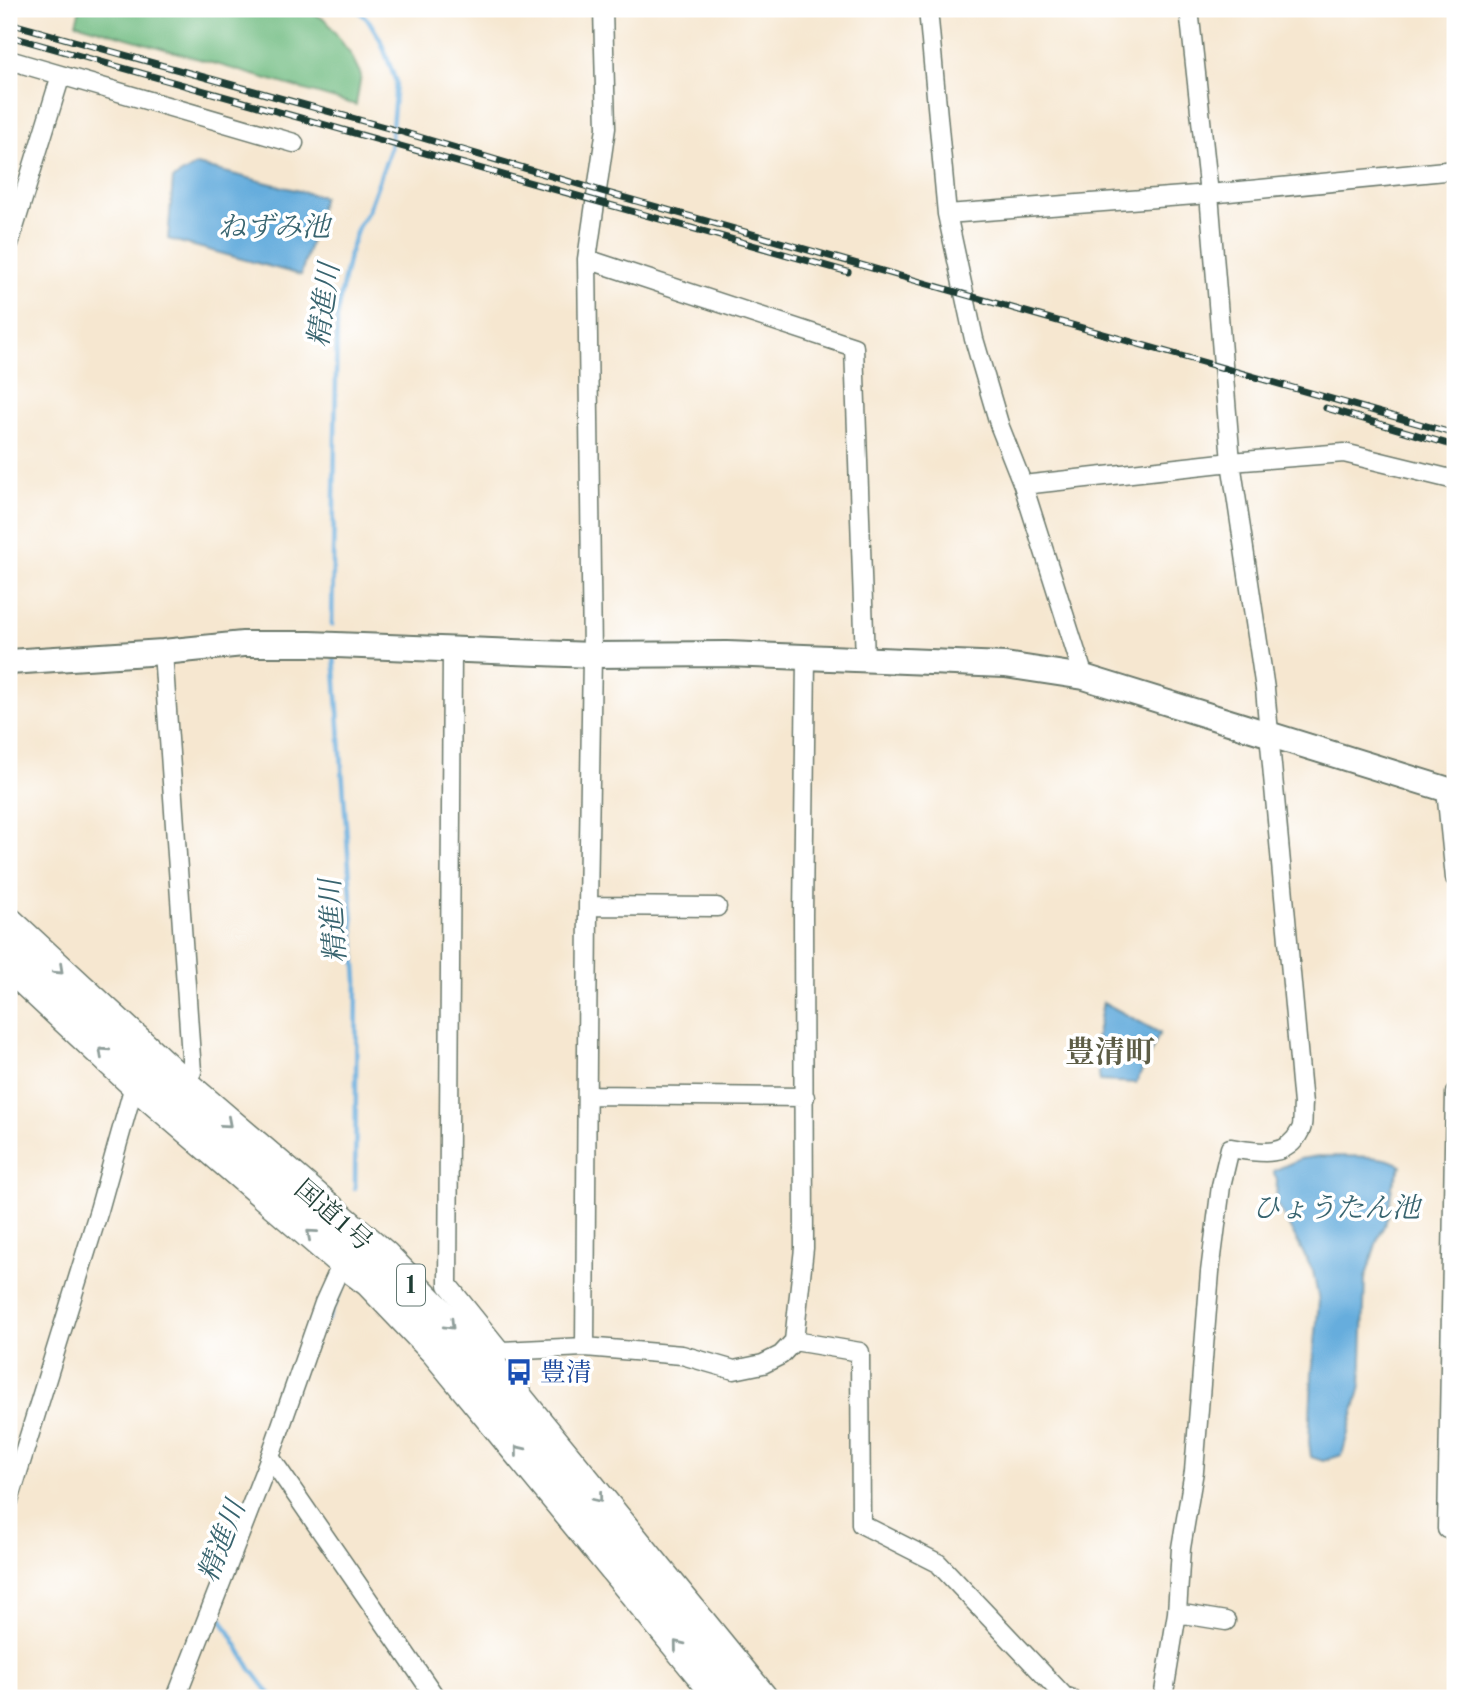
<svg xmlns="http://www.w3.org/2000/svg" width="1464" height="1707" font-family="'Old Standard TT','Noto Serif JP',serif">
<rect width="100%" height="100%" fill="#fff"/>
<filter id="ink" filterUnits="userSpaceOnUse"><feTurbulence type="fractalNoise" baseFrequency=".0143" numOctaves="2"/><feDisplacementMap in="SourceGraphic" scale="14" xChannelSelector="R" yChannelSelector="G"/><feConvolveMatrix kernelMatrix="1 2 1 2 8 2 1 2 1" color-interpolation-filters="sRGB"/></filter>
<filter id="wash" filterUnits="userSpaceOnUse"><feTurbulence type="fractalNoise" baseFrequency=".00686" numOctaves="4" result="noise"/><feDisplacementMap in="SourceGraphic" scale="28" xChannelSelector="R" yChannelSelector="G"/><feGaussianBlur stdDeviation="1.57" result="paint"/><feColorMatrix in="noise" values="0 0 0 0 0 0 0 0 0 0 0 0 0 0 0 0 0 1.4 0 .05"/><feComposite in="paint" operator="in"/></filter>
<g filter="url(#wash)">
<rect width="100%" height="100%" fill="#f6e7d0"/>
<!-- forest -->
<path fill="#74be85" stroke="#4a7e5c" stroke-width="2" d="M 80,9 L 304,9 L 326,20 L 351,55 L 361,75 L 356,105 L 76,23 Z"/>
<!-- water -->
<path fill="#66addd" stroke="#427588" stroke-width="2" d="M 197,165 L 323,197 L 301,275 L 168,239 L 173,179 Z
M 1103,1002 L 1160,1033 L 1136,1083 L 1100,1081 L 1095,1045 Z
M 1318,1156 C 1339,1157 1386,1153 1401,1166 L 1392,1186 L 1388,1217 L 1377,1241 L 1365,1279 L 1361,1386 L 1342,1455 L 1323,1461 L 1311,1457 L 1309,1442 L 1312,1374 L 1319,1301 L 1313,1271 L 1276,1202 L 1277,1180 L 1273,1171 L 1300,1159 Z"/>
<g fill="none" stroke-linecap="round" stroke-linejoin="round">
<!-- stream -->
<path stroke="#66addd" stroke-width="4.5" d="M 332,625 L 337,313 L 349,255 L 358,227 L 368,211 L 390,150 L 396,82 L 380,39 L 369,21 L 357,9
M 334,654 L 357,980 L 355,1188
M 327,1320 L 347,1277
M 219,1607 L 220,1616 L 251,1669 L 273,1698"/>
</g>
</g>
<g filter="url(#ink)">
<g fill="none" stroke-linecap="round" stroke-linejoin="round">
<defs>
<path id="street" d="M 928,9 L 947,214 L 974,339 L 1000,427 L 1023,485 L 1084,677
M 9,60 L 294,143
M 947,214 L 1209,194 L 1455,170
M 9,244 L 61,75
M 587,259 L 854,347 L 865,660
M 1023,485 L 1231,462 L 1344,453 L 1455,480
M 452,651 L 448,1285 L 501,1351
M 163,652 L 192,1072 L 182,1084
M 1446,790 L 1455,878
M 588,906 L 717,907
M 1455,1093 L 1447,1529 L 1455,1530
M 588,1095 L 805,1097
M 794,1341 L 860,1352 L 861,1524 L 938,1563 L 1064,1696 L 1070,1698
M 585,1347 L 588,906 L 592,655 L 587,259 L 606,128 L 603,9
M 486,1361 L 501,1351 L 585,1347 L 682,1355 L 734,1370 L 763,1364 L 781,1355 L 794,1341 L 804,1248 L 803,916 L 806,657
M 270,1457 L 436,1698
M 9,1501 L 99,1210 L 135,1082
M 1177,1613 L 1226,1621
M 176,1698 L 270,1457 L 324,1303 L 343,1261
M 1163,1698 L 1177,1613 L 1181,1548 L 1194,1471 L 1210,1272 L 1221,1186 L 1230,1148 C 1256,1152 1286,1160 1300,1131 C 1304,1125 1302,1112 1303,1104 L 1265,689 L 1231,462 L 1209,194 L 1189,9"/>
<path id="secondary" d="M 9,662 L 163,652 L 243,644 L 310,644 L 592,655 L 727,654 L 1005,665 L 1084,677 L 1455,792"/>
<path id="highway" d="M 9,924 L 182,1084 L 384,1257 L 486,1361 L 761,1698
M 9,964 L 135,1082 L 343,1261 L 370,1281 L 437,1351 L 722,1698"/>
</defs>
<!-- street casing -->
<use href="#street" stroke="#6a786b" stroke-width="21"/>
<!-- secondary casing -->
<use href="#secondary" stroke="#6a786b" stroke-width="28"/>
<!-- highway casing -->
<use href="#highway" stroke="#6a786b" stroke-width="35"/>
<!-- street -->
<use href="#street" stroke="#fff" stroke-width="18"/>
<!-- secondary -->
<use href="#secondary" stroke="#fff" stroke-width="24"/>
<!-- highway -->
<use href="#highway" stroke="#fff" stroke-width="32"/>
<defs>
<path id="rail" d="M 9,23 L 399,131 L 608,193 L 1455,434
M 9,36 L 848,272
M 1326,408 L 1455,446"/>
</defs>
<!-- rail casing -->
<use href="#rail" stroke="#1f3d34" stroke-width="7"/>
<!-- rail -->
<use href="#rail" stroke="#fff" stroke-width="4.5" stroke-dasharray="13" stroke-linecap="butt"/>
</g>
<!-- one-way arrows -->
<defs><path id="oneway-chevron" d="M-2-3.5L2.5 0L-2 3.5" fill="none" stroke-width="1.6" stroke-linecap="round" stroke-linejoin="round" transform="scale(1.75)"/></defs>
<g stroke="#8f9e9a">
<use href="#oneway-chevron" transform="translate(59 970) rotate(43)"/>
<use href="#oneway-chevron" transform="translate(103 1052) rotate(-137)"/>
<use href="#oneway-chevron" transform="translate(227 1123) rotate(41)"/>
<use href="#oneway-chevron" transform="translate(311 1234) rotate(-139)"/>
<use href="#oneway-chevron" transform="translate(450 1325) rotate(45)"/>
<use href="#oneway-chevron" transform="translate(519 1450) rotate(-129)"/>
<use href="#oneway-chevron" transform="translate(598 1498) rotate(51)"/>
<use href="#oneway-chevron" transform="translate(678 1645) rotate(-129)"/>
</g>
</g>
<!-- icons -->
<defs>
<symbol id="bus-bare" viewBox="-9 -9 18 18"><path d="M-5-6H5V4H4V6H2V4H-2V6H-4V4H-5ZM-3.5-4V0h7V-4ZM-3.5 1.2v1.5H-2V1.2ZM2 1.2v1.5H3.5V1.2Z" fill="#1a4fb4" stroke="#fff" stroke-width="2.5" paint-order="stroke"/></symbol>
</defs>
<g fill-rule="evenodd">
<use href="#bus-bare" x="500" y="1353" width="38" height="38"/>
</g>
<g text-anchor="middle" stroke-width="7" stroke-linejoin="round" paint-order="stroke">
<!-- shield labels -->
<rect fill="#fff" stroke="#627771" stroke-width="2" x="397" y="1264.5" width="28" height="41" rx="5"/>
<g font-size="24" font-weight="bold" fill="#1f3d34">
<text x="411" y="1293">1</text>
</g>
<!-- street labels -->
<g font-size="26" fill="#1f3d34" stroke="#fff">
<text transform="translate(334 1215) rotate(41)" y="9">国道1号</text>
</g>
<!-- transit labels -->
<g font-size="26" fill="#164399" stroke="#fff" text-anchor="start">
<text x="540" y="1381">豊清</text>
</g>
<!-- water labels -->
<g font-size="28" font-style="italic" fill="#38646f" stroke="#fff">
<text x="274" y="236">ねずみ池</text>
<text transform="translate(323 305) rotate(-82)" y="10">精進川</text>
<text transform="translate(332 921) rotate(-94)" y="10">精進川</text>
<text x="1336" y="1217">ひょうたん池</text>
<text transform="translate(221 1541) rotate(-69)" y="10">精進川</text>
</g>
<!-- quarter labels -->
<g font-size="30" font-weight="bold" fill="#5d5d46" stroke="#fff">
<text x="1110" y="1062">豊清町</text>
</g>
</g>
<!-- margin -->
<rect width="1464" height="1707" fill="none" stroke="#fff" stroke-width="35"/>
</svg>
